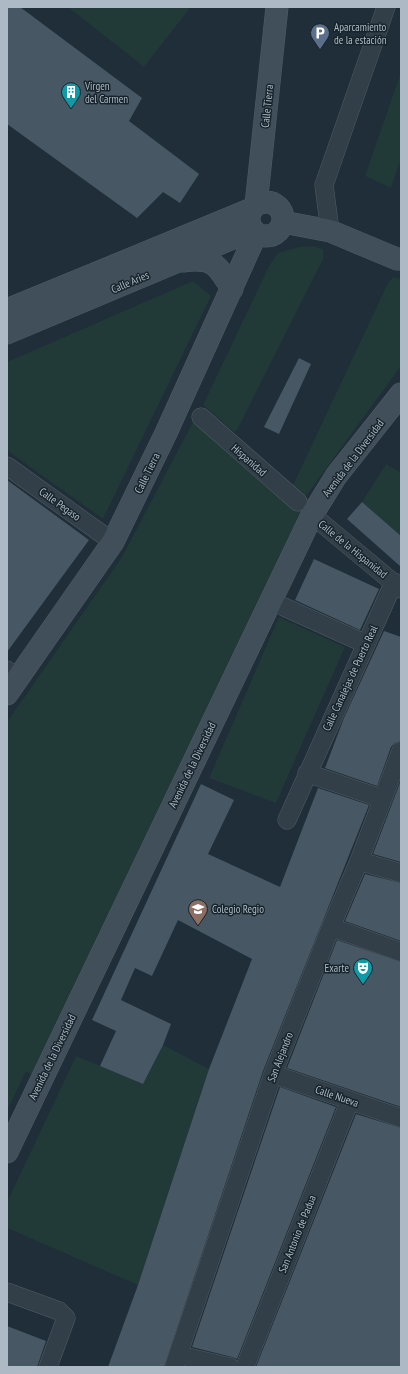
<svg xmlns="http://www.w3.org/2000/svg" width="408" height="1374" font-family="'PT Sans Narrow',sans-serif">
<rect width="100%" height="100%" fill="#1f2e38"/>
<!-- green -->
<path fill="#213937" d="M 68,7 L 191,7 L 144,67 Z
M 401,72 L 401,159 L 391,188 L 365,176 Z
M 313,246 L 323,249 L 323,259 L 237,430 L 234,432 L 203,405 L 269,266 L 278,253 L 299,247 Z
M 393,277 L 401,279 L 401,366 L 306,496 L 293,485 L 388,283 Z
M 193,281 L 211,296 L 103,519 L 9,452 L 7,446 L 7,362 Z
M 194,420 L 304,504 L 169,794 L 33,1076 L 26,1071 L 7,1111 L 7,722 L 122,557 Z
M 386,464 L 401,473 L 401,536 L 362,502 Z
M 279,617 L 345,647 L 276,803 L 209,778 Z
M 163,1045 L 209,1069 L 138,1285 L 7,1228 L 7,1202 L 76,1056 L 143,1084 Z"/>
<!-- building -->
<path fill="#475864" d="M 7,7 L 20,7 L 142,98 L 129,121 L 199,174 L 180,203 L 163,192 L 137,218 L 7,124 Z
M 299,358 L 311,364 L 279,434 L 264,427 Z
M 7,480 L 89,540 L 7,652 Z
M 362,502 L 401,536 L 401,567 L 347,519 Z
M 314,559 L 379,589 L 360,630 L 295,600 Z
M 384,631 L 401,637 L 401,741 L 395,743 L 391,747 L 377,786 L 325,768 L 344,718 Z
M 401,780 L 401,862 L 373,854 Z
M 201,784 L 234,800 L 208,854 L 280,887 L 318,788 L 369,805 L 263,1071 L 164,1367 L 108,1367 L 138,1285 L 209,1069 L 252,959 L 178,920 L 152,976 L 135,968 L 121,1000 L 171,1024 L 163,1045 L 143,1084 L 100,1066 L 116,1031 L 92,1020 Z
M 365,874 L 401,883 L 401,941 L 345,921 Z
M 337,940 L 401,962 L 401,1107 L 287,1068 Z
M 280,1087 L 336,1107 L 237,1359 L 232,1357 L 192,1347 Z
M 356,1114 L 401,1128 L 401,1367 L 256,1367 Z
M 7,1326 L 46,1341 L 37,1367 L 7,1367 Z"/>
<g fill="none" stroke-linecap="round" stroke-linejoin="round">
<defs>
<path id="street" d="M 330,231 L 324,185 L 386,7
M 201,417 L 298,502
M 7,466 L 113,542
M 312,515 L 401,589
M 284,607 L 366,644
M 7,670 L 19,679
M 307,773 L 383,799
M 287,820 L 394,582
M 359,861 L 401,873
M 331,927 L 401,952
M 273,1074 L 401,1118
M 7,1292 L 59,1311 L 66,1318 L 48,1367
M 179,1355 L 230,1367
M 174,1367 L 273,1074 L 331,927 L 359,861 L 401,751
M 245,1367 L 350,1100"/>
<path id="secondary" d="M249 219a17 17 0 1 1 34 0a17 17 0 1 1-34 0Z
M 256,205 L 277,7
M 283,222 L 330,231 L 397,259 L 401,259
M 183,261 C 213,257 217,264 232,289
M 7,310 L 252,209
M 7,333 L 252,230
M 7,694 L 113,542 L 166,433 L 256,234
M 7,1152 L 312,515 L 336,476 L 401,394"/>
</defs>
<!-- street casing -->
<use href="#street" stroke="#505d66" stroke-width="19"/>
<!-- secondary casing -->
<use href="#secondary" stroke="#505d66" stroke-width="23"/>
<!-- street -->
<use href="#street" stroke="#333f48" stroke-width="18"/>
<!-- secondary -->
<use href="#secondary" stroke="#414f5b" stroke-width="22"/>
</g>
<!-- icons -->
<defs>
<symbol id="parking-pin" viewBox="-11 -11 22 30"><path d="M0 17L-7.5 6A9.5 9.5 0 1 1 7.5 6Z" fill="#5c6f8a" stroke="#18242c"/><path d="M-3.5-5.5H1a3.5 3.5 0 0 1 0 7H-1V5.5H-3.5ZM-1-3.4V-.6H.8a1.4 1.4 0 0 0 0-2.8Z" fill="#fff"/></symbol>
<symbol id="building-pin" viewBox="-11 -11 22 30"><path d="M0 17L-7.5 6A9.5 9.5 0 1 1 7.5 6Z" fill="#0f9aa8" stroke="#18242c"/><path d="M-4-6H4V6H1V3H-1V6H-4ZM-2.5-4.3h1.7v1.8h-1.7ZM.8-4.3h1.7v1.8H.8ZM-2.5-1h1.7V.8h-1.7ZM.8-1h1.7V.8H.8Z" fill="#fff"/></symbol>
<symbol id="school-pin" viewBox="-11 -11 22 30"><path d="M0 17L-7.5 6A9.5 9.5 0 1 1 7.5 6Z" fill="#8d6e63" stroke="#18242c"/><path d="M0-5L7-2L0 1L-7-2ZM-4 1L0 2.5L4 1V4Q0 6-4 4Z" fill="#fff"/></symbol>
<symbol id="theatre-pin" viewBox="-11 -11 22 30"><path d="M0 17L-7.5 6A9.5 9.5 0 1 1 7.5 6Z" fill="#0f9aa8" stroke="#18242c"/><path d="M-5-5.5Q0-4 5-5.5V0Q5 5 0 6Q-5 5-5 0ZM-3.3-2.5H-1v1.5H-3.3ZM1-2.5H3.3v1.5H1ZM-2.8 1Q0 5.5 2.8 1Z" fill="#fff"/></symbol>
</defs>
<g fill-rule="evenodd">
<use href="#parking-pin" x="309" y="22" width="22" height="30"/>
<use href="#building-pin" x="60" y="81" width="22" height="30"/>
<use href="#school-pin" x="187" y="898" width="22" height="30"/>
<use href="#theatre-pin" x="352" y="957" width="22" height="30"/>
</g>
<g text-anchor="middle" stroke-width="3" stroke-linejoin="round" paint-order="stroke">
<!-- poi labels -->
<g font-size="11" fill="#adbac5" stroke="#18242c" text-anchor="start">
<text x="334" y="31">Aparcamiento<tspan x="334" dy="13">de la estación</tspan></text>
<text x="85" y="90">Virgen<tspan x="85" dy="13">del Carmen</tspan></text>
<text x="212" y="913">Colegio Regio</text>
<text x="349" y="972" text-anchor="end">Exarte</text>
</g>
<!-- street labels -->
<g font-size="11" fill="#adbac5" stroke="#18242c">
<text transform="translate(267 106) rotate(-84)" y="4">Calle Tierra</text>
<text transform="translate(130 282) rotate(-23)" y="4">Calle Aries</text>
<text transform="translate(353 458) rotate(-53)" y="4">Avenida de la Diversidad</text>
<text transform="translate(249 460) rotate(41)" y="4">Hispanidad</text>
<text transform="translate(147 473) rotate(-64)" y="4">Calle Tierra</text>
<text transform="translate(60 504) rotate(36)" y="4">Calle Pegaso</text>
<text transform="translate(353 549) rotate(39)" y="4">Calle de la Hispanidad</text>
<text transform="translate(350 678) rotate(-65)" y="4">Calle Canalejas de Puerto Real</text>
<text transform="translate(192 765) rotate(-64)" y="4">Avenida de la Diversidad</text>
<text transform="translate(52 1057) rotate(-64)" y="4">Avenida de la Diversidad</text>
<text transform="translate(280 1057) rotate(-69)" y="4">San Alejandro</text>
<text transform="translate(337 1096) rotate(19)" y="4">Calle Nueva</text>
<text transform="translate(297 1234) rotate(-68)" y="4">San Antonio de Padua</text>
</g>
</g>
<!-- border -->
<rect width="408" height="1374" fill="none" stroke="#adbac5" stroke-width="16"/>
</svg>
